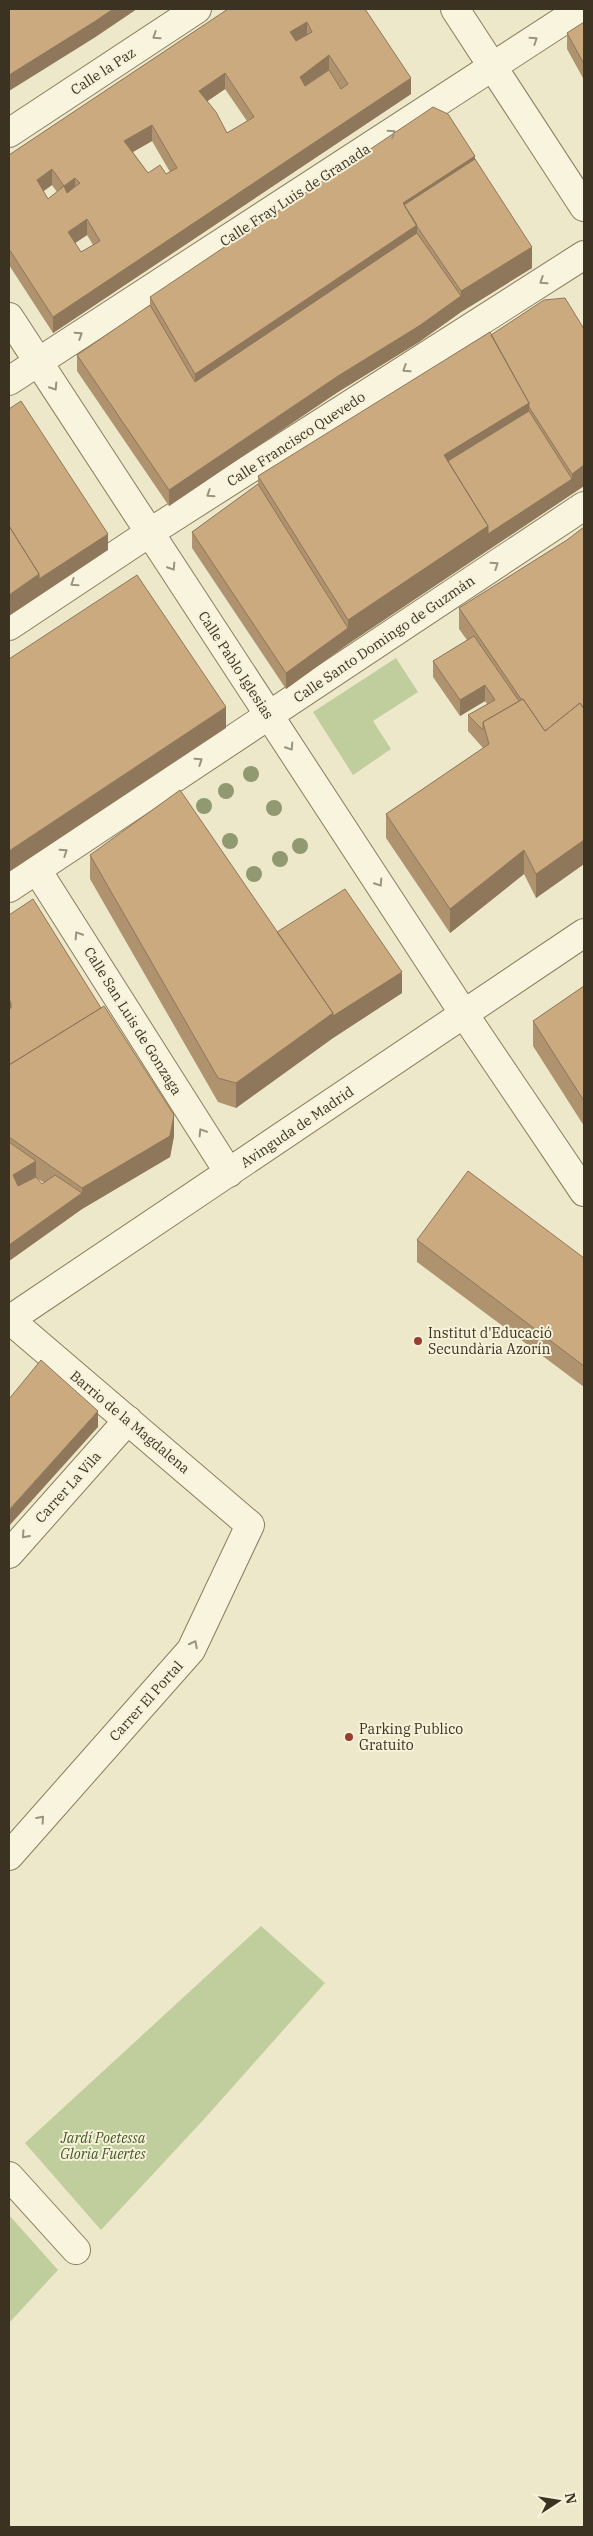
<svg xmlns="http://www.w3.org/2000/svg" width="593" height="2536" font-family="'IBM Plex Serif',serif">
<rect width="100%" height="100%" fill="#eee8ca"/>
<!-- green -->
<path fill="#c0cd9d" d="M 396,658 L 418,692 L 373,721 L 391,749 L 353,775 L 313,712 Z
M 261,1926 L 325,1983 L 206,2117 L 101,2230 L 25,2143 Z
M 9,2215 L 58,2270 L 9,2323 Z"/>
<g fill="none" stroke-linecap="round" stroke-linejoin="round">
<defs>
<path id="minor" d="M 455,9 L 584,207
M 9,133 L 197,9
M 9,317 L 464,1014 L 584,1192
M 9,381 L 581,9
M 9,626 L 149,533 L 584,255
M 37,870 L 229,1173
M 9,888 L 584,506
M 9,1320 L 584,933
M 9,1554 L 128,1420
M 9,1856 L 191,1650 L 250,1525 L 10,1320
M 9,2176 L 76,2250"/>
</defs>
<!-- minor casing -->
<use href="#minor" stroke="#8b7c5e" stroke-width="30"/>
<!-- minor -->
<use href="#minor" stroke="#f9f4dd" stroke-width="28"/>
</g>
<!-- trees -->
<g fill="#919971">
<circle cx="251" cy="774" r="8"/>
<circle cx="226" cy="791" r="8"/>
<circle cx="204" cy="806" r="8"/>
<circle cx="274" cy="808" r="8"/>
<circle cx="230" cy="841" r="8"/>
<circle cx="300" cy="846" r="8"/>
<circle cx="280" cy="859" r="8"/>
<circle cx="254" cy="874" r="8"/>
</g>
<!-- wall -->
<path fill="#af926e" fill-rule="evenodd" d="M 228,9 L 365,9 L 411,94 L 53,333 L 9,265 L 9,155 ZM 225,89 L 247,121 L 227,133 L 207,101 ZM 152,141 L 170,172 L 166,174 L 148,173 L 133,152 ZM 52,185 L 57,192 L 48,199 L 43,191 ZM 87,235 L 93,245 L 81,252 L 75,243 Z
M 584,22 L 584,80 L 567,49 L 567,33 Z
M 475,159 L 532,268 L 461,312 L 419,342 L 338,392 L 169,506 L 77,371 L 77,355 L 150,305 L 150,297 Z
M 584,329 L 584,486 L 348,644 L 286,689 L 192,548 L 192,532 L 258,484 L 258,476 L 491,335 Z
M 584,527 L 584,864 L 536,898 L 524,874 L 450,933 L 386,838 L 386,814 L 483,748 L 468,731 L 468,715 L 487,704 L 485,701 L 460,716 L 433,677 L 433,661 L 467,640 L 459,629 L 459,608 L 567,540 Z
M 90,855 L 277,932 L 402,993 L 333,1038 L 236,1108 L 218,1102 L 90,879 Z
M 9,915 L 174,1136 L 170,1157 L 82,1209 L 9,1261 ZM 37,1178 L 44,1183 L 42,1184 Z
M 584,986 L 584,1126 L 533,1046 L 533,1021 Z
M 417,1240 L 584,1258 L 584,1387 L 417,1262 Z"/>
<!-- shaded-wall -->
<path fill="#8e775a" d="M 113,9 L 137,9 L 94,38 L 9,91 L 9,75 Z
M 307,22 L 307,38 L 290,48 L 290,32 Z
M 329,55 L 329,71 L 300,93 L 300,77 Z
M 225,73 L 225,89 L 199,107 L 199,91 Z
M 411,78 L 411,94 L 53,333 L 53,317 Z
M 152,125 L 152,141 L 124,157 L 124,141 Z
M 475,156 L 475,180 L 413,220 L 403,203 Z
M 52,169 L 52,185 L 37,196 L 37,180 Z
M 75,178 L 75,194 L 64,202 L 64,186 Z
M 87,219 L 87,235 L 68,248 L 68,232 Z
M 417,225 L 417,249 L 195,398 L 195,374 Z
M 532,247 L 532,268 L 461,312 L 461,291 Z
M 461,296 L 461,312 L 419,342 L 338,392 L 169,506 L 169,490 L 338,376 Z
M 529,403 L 529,427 L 452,475 L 444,455 Z
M 584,465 L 584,486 L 348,644 L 348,620 L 488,526 L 572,479 L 572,474 Z
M 108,534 L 108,550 L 9,616 L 9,595 L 39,574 Z
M 348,628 L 348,644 L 286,689 L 286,673 Z
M 485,685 L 485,701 L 460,716 L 460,700 Z
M 226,707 L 226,728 L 9,872 L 9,851 Z
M 584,840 L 584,864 L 536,898 L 536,874 Z
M 524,850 L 524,874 L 450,933 L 450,909 Z
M 402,972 L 402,993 L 333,1038 L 236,1108 L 236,1083 L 333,1013 Z
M 11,1003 L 11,1024 L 9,1026 L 9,1004 Z
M 174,1115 L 174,1136 L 170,1157 L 82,1209 L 82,1188 Z
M 36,1161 L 36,1177 L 13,1191 L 13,1175 Z
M 82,1193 L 82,1209 L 9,1261 L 9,1245 Z
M 98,1411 L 98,1427 L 9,1526 L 9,1510 Z"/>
<!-- building -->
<path fill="#cbaa80" stroke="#8e775a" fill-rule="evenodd" d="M 9,9 L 113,9 L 94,22 L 9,75 Z
M 228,9 L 365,9 L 411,78 L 53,317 L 9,249 L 9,155 ZM 307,22 L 312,32 L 296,41 L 290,32 ZM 329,55 L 348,84 L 341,89 L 329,70 L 305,86 L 300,77 ZM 225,73 L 254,117 L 227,133 L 216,112 L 199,91 ZM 152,125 L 177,168 L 166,174 L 160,165 L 148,173 L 124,141 ZM 52,169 L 64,186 L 75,178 L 80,183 L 67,193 L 64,186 L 48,199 L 37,180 ZM 87,219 L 100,241 L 81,252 L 68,232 Z
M 584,22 L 584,64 L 567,33 Z
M 433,107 L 448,114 L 475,156 L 403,203 L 417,225 L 195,374 L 150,297 Z
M 475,159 L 532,247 L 461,291 L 416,225 L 404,205 Z
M 417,233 L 461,296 L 419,326 L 338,376 L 169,490 L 77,355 L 150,305 L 195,382 Z
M 565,298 L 584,329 L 584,465 L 572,474 L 529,407 L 529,403 L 491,335 L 544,300 Z
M 490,332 L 529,403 L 444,455 L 488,526 L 348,620 L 258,476 Z
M 21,401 L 108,534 L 39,579 L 39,574 L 9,526 L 9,409 Z
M 529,411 L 572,479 L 488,534 L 488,526 L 448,461 Z
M 258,484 L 348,628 L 286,673 L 192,532 Z
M 9,526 L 39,574 L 9,595 Z
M 584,527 L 584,709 L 580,703 L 545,731 L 523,699 L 521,699 L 459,608 L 567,540 Z
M 137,575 L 226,707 L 9,851 L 9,659 Z
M 474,636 L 519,701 L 483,722 L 483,730 L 468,715 L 495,700 L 485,685 L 460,700 L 433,661 Z
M 523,699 L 545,731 L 580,703 L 584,709 L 584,840 L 536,874 L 524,850 L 450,909 L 386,814 L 489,744 L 483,722 Z
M 180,790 L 333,1013 L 236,1083 L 218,1078 L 90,855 Z
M 345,889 L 402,972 L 333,1016 L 333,1013 L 277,932 Z
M 33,899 L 101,1008 L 9,1065 L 9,1009 L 11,1008 L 11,1003 L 9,999 L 9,915 Z
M 584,986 L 584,1101 L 533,1021 Z
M 104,1006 L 174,1115 L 170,1136 L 82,1188 L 9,1137 L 9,1065 Z
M 9,1142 L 36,1161 L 13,1175 L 18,1186 L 36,1177 L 42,1184 L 55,1175 L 82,1193 L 9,1245 Z
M 468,1171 L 584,1258 L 584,1366 L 417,1240 Z
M 41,1360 L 98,1411 L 9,1510 L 9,1399 Z"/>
<!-- one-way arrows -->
<defs><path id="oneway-chevron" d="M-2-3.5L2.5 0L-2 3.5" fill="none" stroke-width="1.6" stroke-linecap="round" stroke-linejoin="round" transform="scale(1.25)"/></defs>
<g stroke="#9a937f">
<use href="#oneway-chevron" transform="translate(156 36) rotate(147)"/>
<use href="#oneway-chevron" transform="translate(534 40) rotate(-34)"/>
<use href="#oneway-chevron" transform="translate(392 133) rotate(-33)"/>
<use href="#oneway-chevron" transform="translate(543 281) rotate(147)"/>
<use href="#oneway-chevron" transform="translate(79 335) rotate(-33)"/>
<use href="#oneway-chevron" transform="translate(406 369) rotate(147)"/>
<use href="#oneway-chevron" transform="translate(54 387) rotate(57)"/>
<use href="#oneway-chevron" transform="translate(210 494) rotate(147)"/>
<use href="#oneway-chevron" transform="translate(495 565) rotate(-34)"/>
<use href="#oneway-chevron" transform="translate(172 567) rotate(57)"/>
<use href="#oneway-chevron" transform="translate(74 583) rotate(146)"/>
<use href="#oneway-chevron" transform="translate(290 747) rotate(57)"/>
<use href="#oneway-chevron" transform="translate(199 761) rotate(-34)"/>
<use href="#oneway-chevron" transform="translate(64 852) rotate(-34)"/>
<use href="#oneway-chevron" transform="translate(379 883) rotate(57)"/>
<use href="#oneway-chevron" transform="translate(78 935) rotate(-122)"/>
<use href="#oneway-chevron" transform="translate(202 1132) rotate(-122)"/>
<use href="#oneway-chevron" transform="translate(25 1535) rotate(132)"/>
<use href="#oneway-chevron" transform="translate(194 1644) rotate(-63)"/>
<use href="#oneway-chevron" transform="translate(41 1819) rotate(-48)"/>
</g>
<!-- markers -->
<g fill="#993d2f" stroke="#f6f1d9" stroke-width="2">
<circle cx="418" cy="1341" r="5"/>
<circle cx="349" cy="1737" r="5"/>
</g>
<g text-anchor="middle" stroke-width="4" stroke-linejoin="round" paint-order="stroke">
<!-- street labels -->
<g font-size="14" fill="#3c3221" stroke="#f6f1d9">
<text transform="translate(103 71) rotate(-33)" y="5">Calle la Paz</text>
<text transform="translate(295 195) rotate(-33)" y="5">Calle Fray Luis de Granada</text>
<text transform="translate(296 439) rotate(-33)" y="5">Calle Francisco Quevedo</text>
<text transform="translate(384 639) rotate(-34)" y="5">Calle Santo Domingo de Guzmán</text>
<text transform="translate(236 665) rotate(57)" y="5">Calle Pablo Iglesias</text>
<text transform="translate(133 1021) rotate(58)" y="5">Calle San Luis de Gonzaga</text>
<text transform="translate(297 1127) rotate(-34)" y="5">Avinguda de Madrid</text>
<text transform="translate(130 1422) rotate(40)" y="5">Barrio de la Magdalena</text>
<text transform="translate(68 1487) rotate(-48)" y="5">Carrer La Vila</text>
<text transform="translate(146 1701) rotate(-48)" y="5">Carrer El Portal</text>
</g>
<!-- poi labels -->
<g font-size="14" fill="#3c3221" stroke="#f6f1d9" text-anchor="start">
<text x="428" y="1338">Institut d'Educació<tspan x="428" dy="16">Secundària Azorín</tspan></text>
<text x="359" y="1734">Parking Publico<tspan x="359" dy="16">Gratuito</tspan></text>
</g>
<!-- park labels -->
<g font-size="14" font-style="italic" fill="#455828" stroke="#f6f1d9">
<text x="103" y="2143">Jardí Poetessa<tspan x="103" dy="16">Gloria Fuertes</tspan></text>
</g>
</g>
<!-- border -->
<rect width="593" height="2536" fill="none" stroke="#3c3221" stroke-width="20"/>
<!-- north arrow -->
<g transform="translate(558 2501) rotate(78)" stroke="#f6f1d9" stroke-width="4" paint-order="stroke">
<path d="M0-4L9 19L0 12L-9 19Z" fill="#3c3221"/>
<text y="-8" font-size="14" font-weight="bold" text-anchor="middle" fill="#3c3221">N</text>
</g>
</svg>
